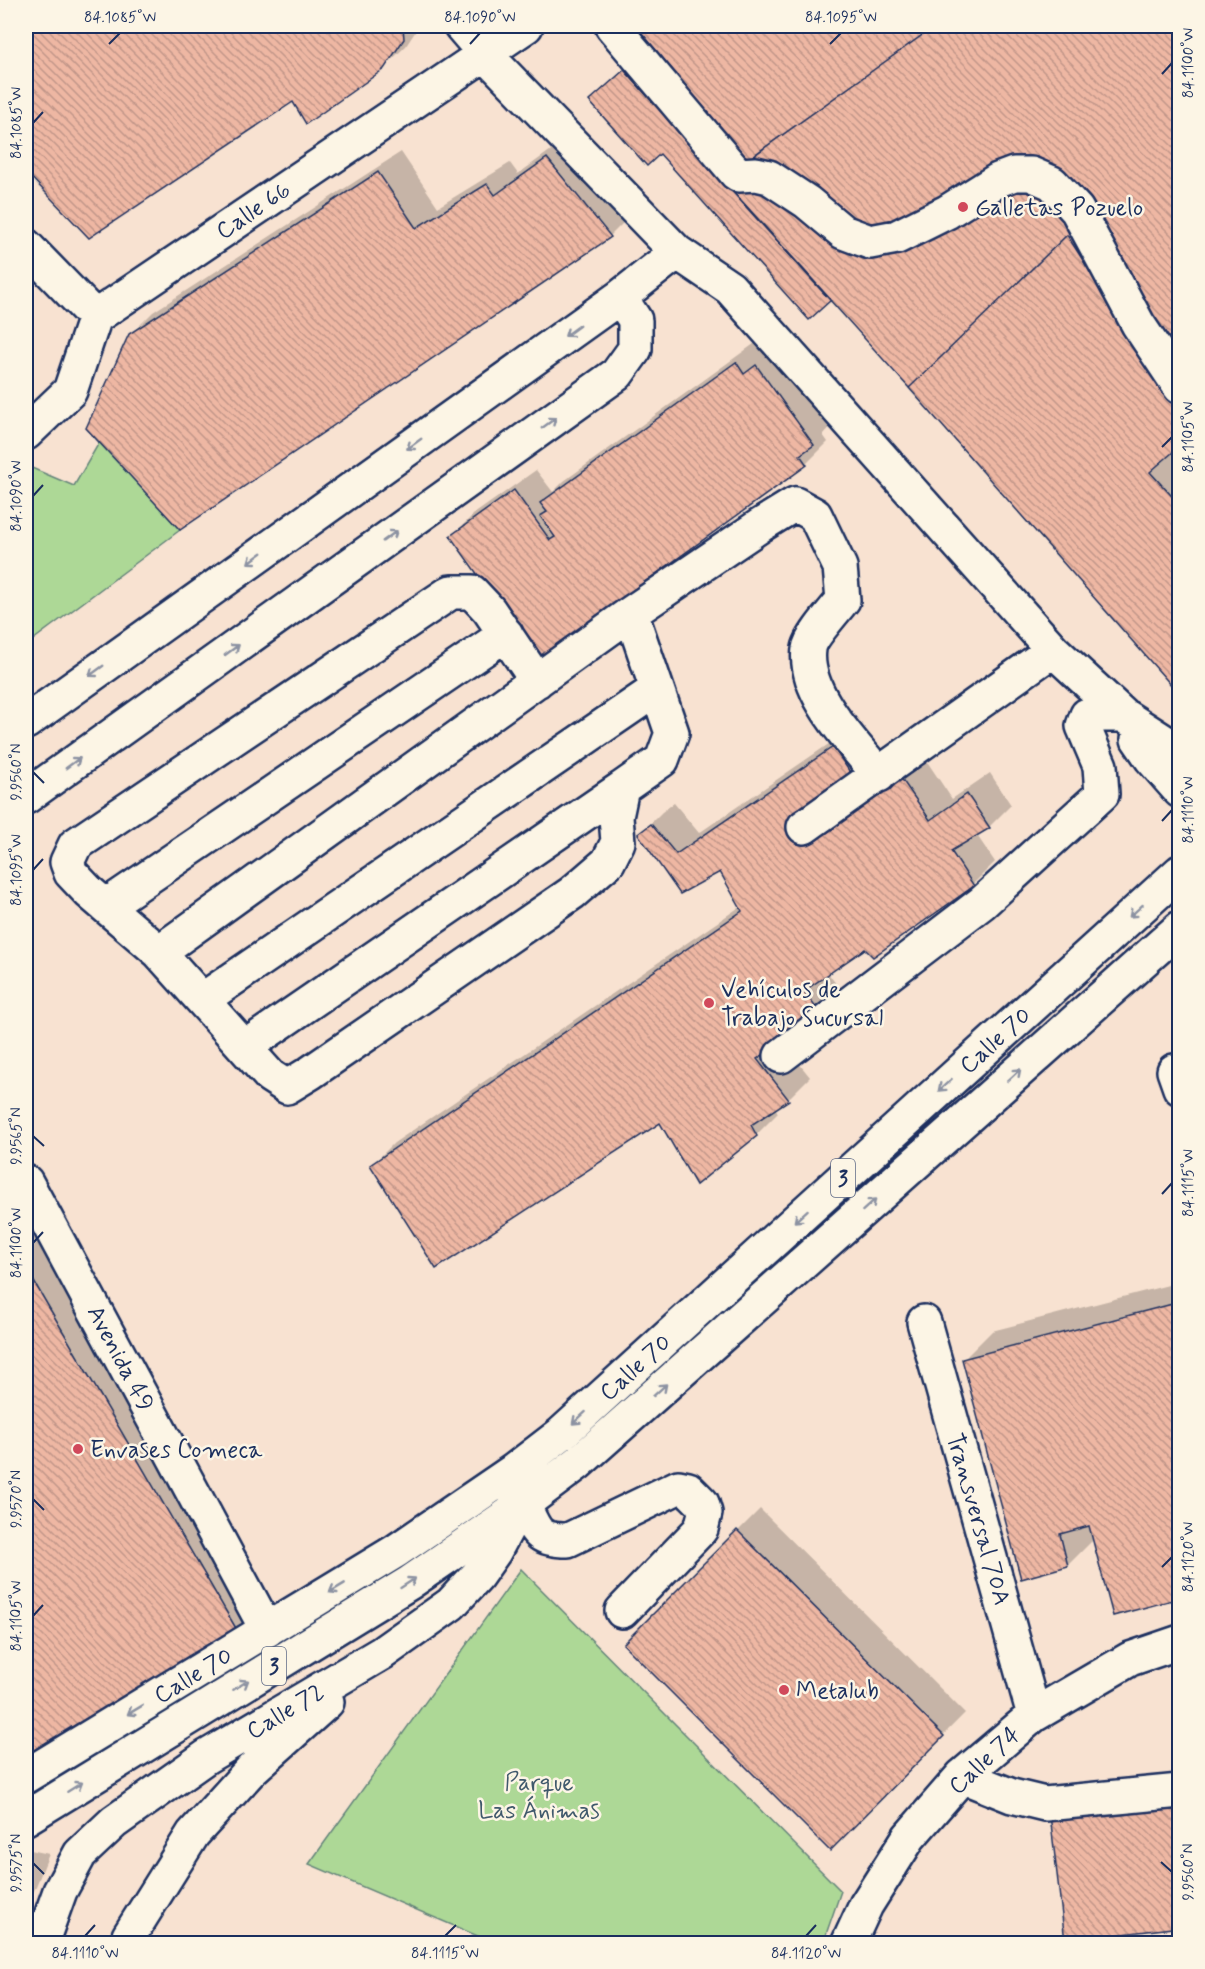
<svg xmlns="http://www.w3.org/2000/svg" width="1205" height="1969" font-family="Mynerve,sans-serif">
<defs>
<pattern id="building-back-hatch" width="6" height="6" patternUnits="userSpaceOnUse" patternTransform="scale(1.5)"><rect width="6" height="6" fill="#eeb7a3"/><path d="M-1 5l2 2M0 0l6 6M5-1l2 2" fill="none" stroke="#c09588"/></pattern>
</defs>
<rect width="100%" height="100%" fill="#f8e2d1"/>
<filter id="ink" filterUnits="userSpaceOnUse"><feTurbulence type="fractalNoise" baseFrequency=".0167" numOctaves="2"/><feDisplacementMap in="SourceGraphic" scale="12" xChannelSelector="R" yChannelSelector="G"/><feConvolveMatrix kernelMatrix="1 2 1 2 8 2 1 2 1" color-interpolation-filters="sRGB"/></filter>
<g filter="url(#ink)">
<!-- park -->
<path fill="#add896" stroke="#64847a" stroke-width="1.5" d="M 100,441 L 180,530 L 26,645 L 26,468 L 27,466 L 74,486 Z
M 521,1569 L 841,1891 L 823,1943 L 494,1943 L 309,1864 Z"/>
<!-- shadow -->
<path fill="#0003" d="M 26,26 L 419,26 L 406,46 L 383,68 L 293,100 L 90,236 L 26,170 Z
M 638,26 L 1180,26 L 1180,444 L 1172,451 L 1180,459 L 1180,693 L 831,298 L 660,152 L 591,101 L 646,49 L 736,148 L 738,146 Z
M 569,137 L 632,214 L 610,236 L 180,528 L 130,335 L 153,312 L 401,152 L 438,207 L 510,163 L 518,174 Z
M 758,341 L 835,422 L 823,435 L 828,442 L 806,464 L 538,656 L 452,536 L 474,514 L 536,470 L 553,492 L 564,481 Z
M 855,726 L 875,755 L 924,757 L 952,799 L 990,773 L 1011,805 L 989,827 L 976,834 L 995,862 L 973,884 L 873,955 L 865,947 L 828,973 L 842,992 L 781,1041 L 810,1077 L 788,1099 L 775,1107 L 778,1113 L 756,1135 L 697,1182 L 660,1121 L 372,1165 L 394,1143 L 741,906 L 721,870 L 681,892 L 640,834 L 662,812 L 674,803 L 699,833 Z
M 26,1208 L 258,1607 L 236,1629 L 26,1753 Z
M 1180,1282 L 1180,1597 L 1094,1539 L 1068,1565 L 964,1359 L 992,1331 Z
M 760,1509 L 965,1713 L 830,1849 L 625,1644 Z
M 26,1849 L 49,1854 L 26,1911 Z"/>
<!-- building -->
<path fill="url(#building-back-hatch)" stroke="#1b2f5e" stroke-width="1.5" d="M 26,26 L 403,26 L 404,39 L 384,69 L 306,124 L 293,102 L 89,238 L 26,172 Z
M 636,26 L 935,26 L 747,160 Z
M 935,26 L 1180,26 L 1180,414 L 1067,235 L 909,388 L 721,179 Z
M 624,70 L 831,300 L 809,320 L 660,154 L 647,166 L 589,101 Z
M 547,158 L 611,237 L 180,530 L 86,428 L 129,334 L 378,172 L 416,228 L 487,184 L 495,195 Z
M 1067,235 L 1180,414 L 1180,446 L 1150,472 L 1180,505 L 1180,695 L 909,388 Z
M 736,362 L 744,374 L 756,365 L 814,445 L 800,455 L 807,465 L 538,659 L 450,536 L 514,490 L 550,540 L 555,537 L 540,516 L 547,512 L 540,503 Z
M 833,747 L 854,778 L 804,842 L 901,778 L 930,820 L 967,794 L 990,828 L 951,851 L 974,886 L 873,957 L 865,949 L 804,991 L 821,1015 L 757,1059 L 789,1100 L 751,1125 L 757,1136 L 696,1185 L 660,1123 L 436,1269 L 370,1165 L 742,911 L 720,872 L 680,894 L 638,834 L 651,824 L 676,854 Z
M 26,1268 L 237,1630 L 26,1755 Z
M 1180,1302 L 1180,1598 L 1113,1616 L 1089,1526 L 1060,1534 L 1068,1566 L 1021,1579 L 962,1359 Z
M 737,1530 L 944,1736 L 830,1851 L 623,1644 Z
M 1180,1799 L 1180,1927 L 1065,1941 L 1050,1815 Z"/>
<g fill="none" stroke-linecap="round" stroke-linejoin="round">
<defs>
<path id="minor" d="M 461,26 L 485,54 L 677,252 L 730,288 L 1053,650 L 1123,715 L 1168,744 L 1180,757
M 612,26 L 736,173 L 739,175 L 756,174 L 769,177 L 807,202 L 843,232 L 870,242 L 897,237 L 947,212 L 998,180 L 1014,174 L 1031,174 L 1052,183 L 1077,210 L 1138,324 L 1180,387
M 26,246 L 95,317
M 26,433 L 70,391 L 95,317 L 526,26
M 631,613 L 672,733 L 662,760 L 622,788 L 616,817 L 618,842 L 608,862 L 572,893 L 310,1073 L 287,1087 L 270,1076 L 159,952 L 631,613 L 761,525 L 795,504 L 815,515 L 840,567 L 843,600 C 835,610 810,638 809,649 C 803,694 853,742 879,775
M 26,722 L 620,297 L 677,252
M 1138,739 L 1151,758 L 1180,791
M 26,797 L 617,374 L 635,349 L 635,320 L 620,297
M 804,827 L 1053,650
M 106,906 L 506,634
M 159,952 L 89,892 L 71,873 L 67,862 L 75,845 L 451,592 L 472,592 L 489,610 L 537,681
M 202,1000 L 657,689
M 245,1047 L 622,788
M 781,1056 L 982,903 L 1102,794 L 1100,766 L 1083,726 L 1087,715 L 1123,715
M 1174,1071 L 1180,1088
M 26,1182 L 267,1630
M 924,1322 L 1034,1715
M 523,1504 C 536,1530 535,1540 568,1540 L 678,1487 L 688,1489 L 702,1503 L 705,1513 L 701,1529 L 622,1611
M 962,1776 L 1012,1796 L 1045,1804 L 1180,1791
M 41,1944 L 60,1891 L 80,1854 L 114,1822 L 206,1757 L 382,1653 L 451,1604 L 477,1576 L 494,1552 L 518,1508 L 516,1499
M 127,1944 L 129,1936 L 193,1834 L 252,1769 L 327,1702
M 848,1944 L 866,1905 L 909,1837 L 962,1776 L 1034,1715 L 1130,1659 L 1180,1642"/>
<path id="major" d="M 26,1776 L 396,1551 L 513,1471 L 561,1434 L 1180,872
M 26,1818 L 409,1583 L 518,1508 L 578,1463 L 1180,928"/>
</defs>
<!-- minor casing -->
<use href="#minor" stroke="#1b2f5e" stroke-width="38"/>
<!-- major casing -->
<use href="#major" stroke="#1b2f5e" stroke-width="38"/>
<!-- minor -->
<use href="#minor" stroke="#fcf5e5" stroke-width="33"/>
<!-- major -->
<use href="#major" stroke="#fcf5e5" stroke-width="33"/>
</g>
<!-- one-way arrows -->
<defs><path id="oneway-shaft" d="M-6 0H5M1.5-3L5.5 0L1.5 3" fill="none" stroke-width="1.6" stroke-linecap="round" stroke-linejoin="round" transform="scale(1.5)"/></defs>
<g stroke="#8c92a2">
<use href="#oneway-shaft" transform="translate(572 331) rotate(144)"/>
<use href="#oneway-shaft" transform="translate(549 423) rotate(-36)"/>
<use href="#oneway-shaft" transform="translate(414 444) rotate(144)"/>
<use href="#oneway-shaft" transform="translate(390 536) rotate(-36)"/>
<use href="#oneway-shaft" transform="translate(255 558) rotate(144)"/>
<use href="#oneway-shaft" transform="translate(232 650) rotate(-36)"/>
<use href="#oneway-shaft" transform="translate(96 671) rotate(144)"/>
<use href="#oneway-shaft" transform="translate(73 763) rotate(-36)"/>
<use href="#oneway-shaft" transform="translate(1136 911) rotate(138)"/>
<use href="#oneway-shaft" transform="translate(1014 1075) rotate(-42)"/>
<use href="#oneway-shaft" transform="translate(945 1085) rotate(138)"/>
<use href="#oneway-shaft" transform="translate(869 1205) rotate(-42)"/>
<use href="#oneway-shaft" transform="translate(801 1216) rotate(138)"/>
<use href="#oneway-shaft" transform="translate(660 1390) rotate(-42)"/>
<use href="#oneway-shaft" transform="translate(579 1418) rotate(138)"/>
<use href="#oneway-shaft" transform="translate(408 1583) rotate(-33)"/>
<use href="#oneway-shaft" transform="translate(337 1588) rotate(149)"/>
<use href="#oneway-shaft" transform="translate(241 1685) rotate(-32)"/>
<use href="#oneway-shaft" transform="translate(135 1710) rotate(149)"/>
<use href="#oneway-shaft" transform="translate(75 1787) rotate(-32)"/>
</g>
</g>
<!-- ticks -->
<path fill="none" stroke="#1b2f5e" stroke-width="2" d="M 109,44 L 120,33M 470,44 L 480,33M 830,44 L 841,33M 1162,74 L 1172,63M 33,123 L 43,112M 1162,447 L 1172,437M 33,496 L 43,485M 33,772 L 44,783M 1162,821 L 1172,810M 33,870 L 43,859M 33,1136 L 44,1146M 1162,1194 L 1172,1183M 33,1243 L 43,1232M 33,1499 L 44,1510M 1162,1567 L 1172,1557M 33,1616 L 43,1605M 1161,1862 L 1172,1872M 33,1863 L 44,1874M 85,1936 L 95,1925M 445,1936 L 456,1925M 806,1936 L 816,1925"/>
<!-- markers -->
<g fill="#d1495b" stroke="#fcf5e5" stroke-width="2">
<circle cx="963" cy="207" r="6"/>
<circle cx="709" cy="1003" r="6"/>
<circle cx="78" cy="1449" r="6"/>
<circle cx="784" cy="1690" r="6"/>
</g>
<g text-anchor="middle" stroke-width="5" stroke-linejoin="round" paint-order="stroke">
<!-- shield labels -->
<g fill="#fcf5e5" stroke="#5e6a86" stroke-width="1.5">
<rect x="831" y="1159" width="24" height="38" rx="4.5"/>
<rect x="262" y="1647" width="24" height="38" rx="4.5"/>
</g>
<g font-size="22" font-weight="bold" fill="#1b2f5e">
<text x="843" y="1186">3</text>
<text x="274" y="1674">3</text>
</g>
<!-- poi labels -->
<g font-size="24" fill="#1b2f5e" stroke="#fcf5e5" text-anchor="start">
<text x="975" y="215">Galletas Pozuelo</text>
<text x="721" y="997">Vehículos de<tspan x="721" dy="28">Trabajo Sucursal</tspan></text>
<text x="90" y="1457">Envases Comeca</text>
<text x="796" y="1698">Metalub</text>
</g>
<!-- street labels -->
<g font-size="24" fill="#1b2f5e" stroke="#fcf5e5">
<text transform="translate(253 210) rotate(-34)" y="8">Calle 66</text>
<text transform="translate(995 1040) rotate(-42)" y="8">Calle 70</text>
<text transform="translate(121 1358) rotate(62)" y="8">Avenida 49</text>
<text transform="translate(635 1367) rotate(-42)" y="8">Calle 70</text>
<text transform="translate(979 1519) rotate(74)" y="8">Transversal 70A</text>
<text transform="translate(193 1675) rotate(-31)" y="8">Calle 70</text>
<text transform="translate(285 1711) rotate(-31)" y="8">Calle 72</text>
<text transform="translate(984 1760) rotate(-43)" y="8">Calle 74</text>
</g>
<!-- park labels -->
<g font-size="24" fill="#40596c" stroke="#fcf5e5">
<text x="539" y="1790">Parque<tspan x="539" dy="28">Las Ánimas</tspan></text>
</g>
</g>
<!-- margin -->
<rect width="1205" height="1969" fill="none" stroke="#fcf5e5" stroke-width="66"/>
<rect x="33" y="33" width="1139" height="1903" fill="none" stroke="#1b2f5e" stroke-width="2"/>
<g font-size="15" text-anchor="middle" fill="#1b2f5e">
<text x="120" y="22">84.1085°W</text>
<text x="480" y="22">84.1090°W</text>
<text x="841" y="22">84.1095°W</text>
<text transform="translate(1188 63) rotate(-90)" y="5">84.1100°W</text>
<text transform="translate(16 123) rotate(-90)" y="5">84.1085°W</text>
<text transform="translate(1188 437) rotate(-90)" y="5">84.1105°W</text>
<text transform="translate(16 496) rotate(-90)" y="5">84.1090°W</text>
<text transform="translate(16 772) rotate(-90)" y="5">9.9560°N</text>
<text transform="translate(1188 810) rotate(-90)" y="5">84.1110°W</text>
<text transform="translate(16 870) rotate(-90)" y="5">84.1095°W</text>
<text transform="translate(16 1136) rotate(-90)" y="5">9.9565°N</text>
<text transform="translate(1188 1183) rotate(-90)" y="5">84.1115°W</text>
<text transform="translate(16 1243) rotate(-90)" y="5">84.1100°W</text>
<text transform="translate(16 1499) rotate(-90)" y="5">9.9570°N</text>
<text transform="translate(1188 1557) rotate(-90)" y="5">84.1120°W</text>
<text transform="translate(16 1616) rotate(-90)" y="5">84.1105°W</text>
<text transform="translate(16 1863) rotate(-90)" y="5">9.9575°N</text>
<text transform="translate(1188 1872) rotate(-90)" y="5">9.9560°N</text>
<text x="85" y="1958">84.1110°W</text>
<text x="445" y="1958">84.1115°W</text>
<text x="806" y="1958">84.1120°W</text>
</g>
</svg>
